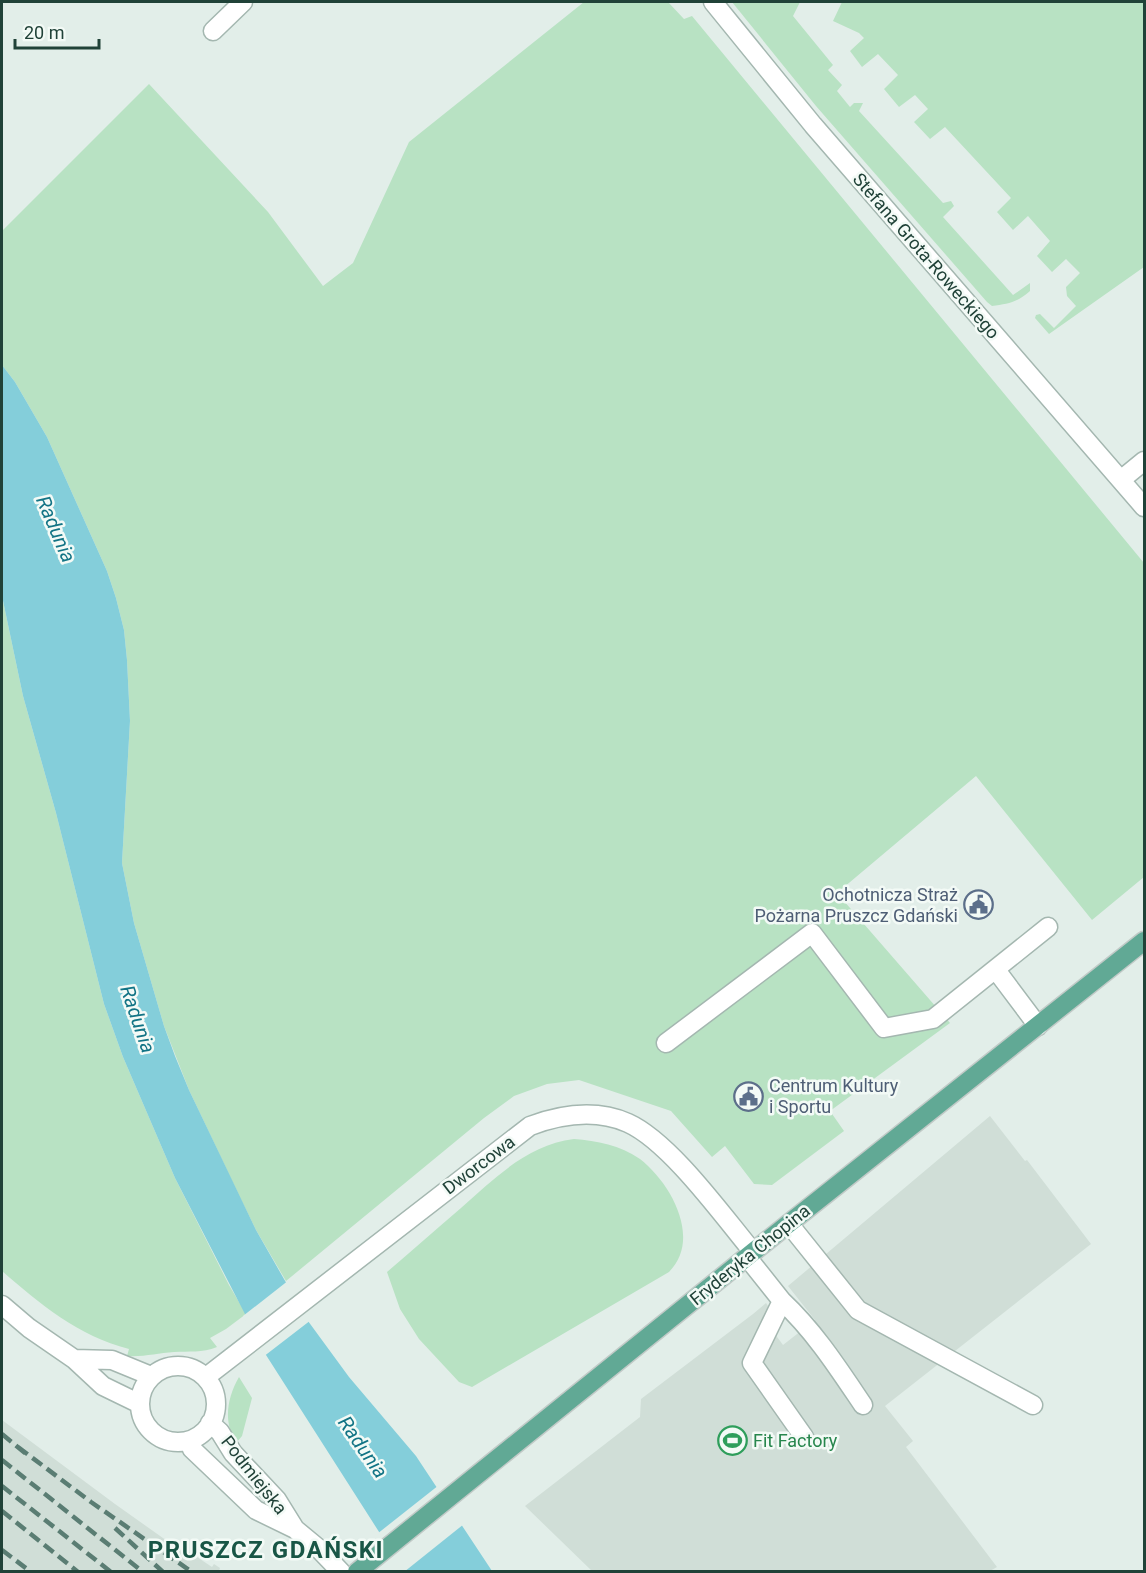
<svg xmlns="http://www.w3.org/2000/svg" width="1146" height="1573" font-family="Roboto,sans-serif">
<rect width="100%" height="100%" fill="#e2eee9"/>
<!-- built -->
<path fill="#d0ded7" d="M 990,1116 L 1025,1161 L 1027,1160 L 1091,1244 L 885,1406 L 913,1441 L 906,1447 L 997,1567 L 990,1571 L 592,1571 L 525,1506 L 640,1417 L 641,1399 L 753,1314 L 766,1303 L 768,1306 L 764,1319 L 783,1345 L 815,1320 L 788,1286 Z
M 2,1420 L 115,1504 L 177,1548 L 179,1545 L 212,1567 L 214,1564 L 220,1568 L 219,1571 L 2,1571 Z"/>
<!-- green -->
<path fill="#b8e2c3" d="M 584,2 L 668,2 L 684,19 L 692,16 L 1144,563 L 1144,877 L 1092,920 L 976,776 L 837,893 L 950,1023 L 830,1111 L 844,1131 L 772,1185 L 754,1184 L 725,1146 L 712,1157 L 671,1111 L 579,1080 L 547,1084 L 514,1096 L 484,1118 L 286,1281 L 256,1230 L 235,1187 L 189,1090 L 164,1026 L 134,923 L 122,863 L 130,721 L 127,660 L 124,630 L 116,598 L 107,571 L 47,437 L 15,382 L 2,365 L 2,231 L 149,84 L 268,212 L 323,286 L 353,263 L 409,142 Z
M 732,2 L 800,2 L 793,16 L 833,65 L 828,70 L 842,85 L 837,91 L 850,107 L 854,103 L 863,103 L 859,111 L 943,203 L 951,201 L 954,206 L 943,217 L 1013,295 L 1030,283 L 1030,291 C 1018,302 1008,304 992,306 L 987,302 L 816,106 Z
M 842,2 L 1144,2 L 1144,267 L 1049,334 L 1035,318 L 1036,315 L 1040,314 L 1054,328 L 1076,306 L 1067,296 L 1066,287 L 1080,273 L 1066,259 L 1052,272 L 1037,256 L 1050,241 L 1028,216 L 1013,230 L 997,212 L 1011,198 L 945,127 L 930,139 L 914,122 L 928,109 L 915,95 L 899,107 L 884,89 L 898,75 L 878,54 L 862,67 L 850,51 L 864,38 L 859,33 L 833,21 Z
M 2,596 L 23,696 L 56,813 L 104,1004 L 123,1057 L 175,1178 L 229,1285 L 246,1314 L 226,1329 L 210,1338 L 217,1347 C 202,1353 189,1351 174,1352 C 158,1353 144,1357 127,1356 L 129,1349 C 78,1336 40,1304 2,1271 Z
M 574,1139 C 597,1141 620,1145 640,1159 C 671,1183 702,1239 669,1272 L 472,1387 L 459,1382 L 419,1339 L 400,1309 L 387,1272 C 412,1251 436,1229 461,1208 C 495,1178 527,1145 574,1139 Z
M 239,1377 L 252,1398 L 242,1436 L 236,1443 C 223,1422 227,1398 239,1377 Z"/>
<!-- water -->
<path fill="#84ceda" d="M 2,365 L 15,382 L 47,437 L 107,571 L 116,598 L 124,630 L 127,660 L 130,721 L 122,863 L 134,923 L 164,1026 L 175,1056 L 189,1090 L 256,1230 L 308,1321 L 349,1377 L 416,1456 L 492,1571 L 404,1571 L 266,1355 L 175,1178 L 123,1057 L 104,1004 L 56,813 L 23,696 L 2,596 Z"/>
<!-- pier -->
<path fill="#e2eee9" d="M 289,1280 L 311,1320 L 263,1357 L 243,1316 Z
M 439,1485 L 464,1524 L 404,1572 L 401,1572 L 377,1534 Z"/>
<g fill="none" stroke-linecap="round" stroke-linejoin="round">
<defs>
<path id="minor" d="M 713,2 L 813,125 L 1144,507
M 213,31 L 243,2
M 1122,479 L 1144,461
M 996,970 L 1038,1026
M 666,1043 L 812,933 L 884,1028 L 933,1019 L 1048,927
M 789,1224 L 858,1310 L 1033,1405
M 747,1257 L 782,1301 L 752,1363 L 804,1437
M 782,1301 C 815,1332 838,1368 863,1405
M 2,1305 L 29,1328 L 74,1359 L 103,1386 L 140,1404
M 74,1359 L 112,1360 L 151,1376
M140 1404a38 38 0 1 1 76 0a38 38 0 1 1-76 0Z
M 206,1377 L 530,1126 C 562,1114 596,1109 628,1123 C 670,1142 723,1216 753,1252
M 210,1423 L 220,1432 L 233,1453 L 277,1500 L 295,1529
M 189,1441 L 192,1449 L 256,1510 L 295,1529 L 318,1548 L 341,1572"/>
<path id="major" d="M 357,1572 L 753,1252 L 1144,941"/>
</defs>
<!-- minor casing -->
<use href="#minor" stroke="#a4b7b0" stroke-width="21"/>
<!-- major casing -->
<use href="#major" stroke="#c1cac7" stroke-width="21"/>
<!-- minor -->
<use href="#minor" stroke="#fff" stroke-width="18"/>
<!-- major -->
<use href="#major" stroke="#61a995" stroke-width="18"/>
<!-- rail -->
<path stroke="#5a7d73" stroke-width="4.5" stroke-dasharray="12 6" stroke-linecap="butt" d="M 2,1434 L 25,1453
M 18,1447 L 91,1502 L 192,1572
M 2,1460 L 143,1572
M 2,1486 L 111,1572
M 2,1511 L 78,1572
M 115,1528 L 163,1572
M 2,1550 L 31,1572"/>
</g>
<!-- icons -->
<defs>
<symbol id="civic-ring" viewBox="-11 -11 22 22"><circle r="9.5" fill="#f3faf6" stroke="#5c6f8a" stroke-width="1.5"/><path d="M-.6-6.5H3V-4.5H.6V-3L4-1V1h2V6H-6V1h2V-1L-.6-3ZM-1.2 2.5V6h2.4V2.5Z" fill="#5c6f8a"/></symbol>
<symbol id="stadium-ring" viewBox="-11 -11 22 22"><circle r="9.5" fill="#f3faf6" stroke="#2e9e5b" stroke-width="1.5"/><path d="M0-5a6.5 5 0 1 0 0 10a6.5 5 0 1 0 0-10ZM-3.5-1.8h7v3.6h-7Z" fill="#2e9e5b"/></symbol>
</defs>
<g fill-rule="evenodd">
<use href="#civic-ring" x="962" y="888" width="33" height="33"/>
<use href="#civic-ring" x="732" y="1080" width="33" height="33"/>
<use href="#stadium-ring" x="716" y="1424" width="33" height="33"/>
</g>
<g text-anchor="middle" stroke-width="5" stroke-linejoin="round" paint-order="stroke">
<!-- street labels -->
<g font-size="18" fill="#204238" stroke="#f3faf6">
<text transform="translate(926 256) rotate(49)" y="6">Stefana Grota-Roweckiego</text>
<text transform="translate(479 1165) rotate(-37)" y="6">Dworcowa</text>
<text transform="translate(750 1255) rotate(-39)" y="6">Fryderyka Chopina</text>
<text transform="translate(254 1475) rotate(52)" y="6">Podmiejska</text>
</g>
<!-- service labels -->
<g font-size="18" fill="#4e5e75" stroke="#f3faf6" text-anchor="end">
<text x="958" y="901">Ochotnicza Straż<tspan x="958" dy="21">Pożarna Pruszcz Gdański</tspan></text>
<text x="769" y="1092" text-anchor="start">Centrum Kultury<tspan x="769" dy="21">i Sportu</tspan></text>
</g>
<!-- leisure labels -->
<g font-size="18" fill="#27864d" stroke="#f3faf6" text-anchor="start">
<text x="753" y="1447">Fit Factory</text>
</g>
<!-- water labels -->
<g font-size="20" font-style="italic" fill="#127485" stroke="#f3faf6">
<text transform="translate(56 529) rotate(67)" y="7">Radunia</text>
<text transform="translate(138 1019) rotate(71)" y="7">Radunia</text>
<text transform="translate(363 1447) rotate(55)" y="7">Radunia</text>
</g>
<!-- district labels -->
<g font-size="24" font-weight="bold" letter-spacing="1.5" fill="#195646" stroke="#f3faf6">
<text x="266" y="1558">PRUSZCZ GDAŃSKI</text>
</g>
</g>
<!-- border -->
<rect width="1146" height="1573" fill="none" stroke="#204238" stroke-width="6"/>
<!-- scale -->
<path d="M15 39v9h84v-9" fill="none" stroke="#204238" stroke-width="3"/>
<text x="24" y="39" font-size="18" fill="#204238" stroke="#f3faf6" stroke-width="4.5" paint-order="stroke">20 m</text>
</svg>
